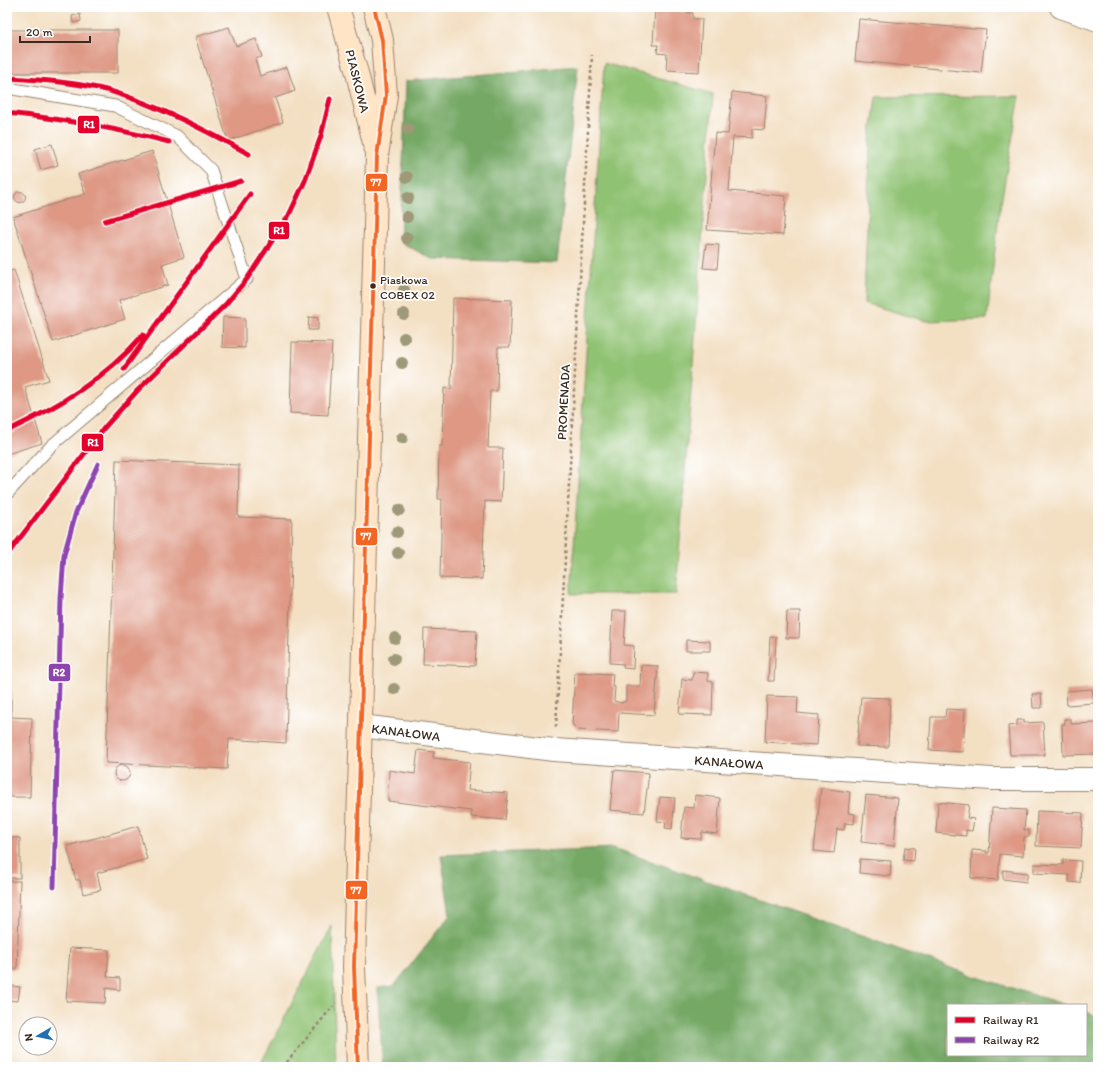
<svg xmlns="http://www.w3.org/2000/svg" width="1105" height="1074" font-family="Itim,sans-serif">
<rect width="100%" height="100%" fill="#fff"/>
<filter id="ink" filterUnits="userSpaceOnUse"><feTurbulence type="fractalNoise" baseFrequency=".025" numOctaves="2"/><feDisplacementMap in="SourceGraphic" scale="8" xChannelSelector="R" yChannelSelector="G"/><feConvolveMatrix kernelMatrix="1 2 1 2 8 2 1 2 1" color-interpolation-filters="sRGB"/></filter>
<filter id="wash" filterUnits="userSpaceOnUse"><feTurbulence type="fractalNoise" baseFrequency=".012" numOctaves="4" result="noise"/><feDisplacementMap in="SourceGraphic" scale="16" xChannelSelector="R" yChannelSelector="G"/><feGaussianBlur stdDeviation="0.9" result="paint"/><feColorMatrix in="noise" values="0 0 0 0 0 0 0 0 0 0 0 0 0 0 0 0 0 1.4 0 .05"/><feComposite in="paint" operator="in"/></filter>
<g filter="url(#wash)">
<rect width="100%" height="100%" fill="#f3dfc2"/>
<!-- green -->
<path fill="#90c273" stroke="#667648" d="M 604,63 L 713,94 L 676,594 L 571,594 Z
M 1020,96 L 999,214 L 987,319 L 926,321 L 864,303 L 870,142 L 876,97 Z
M 332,926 L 336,1067 L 259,1067 Z"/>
<!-- forest -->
<path fill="#74a865" stroke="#586942" d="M 578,66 L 557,263 L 432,259 L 400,242 L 406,81 Z
M 614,848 L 971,975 L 1066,1005 L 948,1005 L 948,1055 L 1086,1055 L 1086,1012 L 1098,1016 L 1098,1067 L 383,1067 L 377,988 L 394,986 L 450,915 L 441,855 Z"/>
<g id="blocks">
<!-- building -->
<path fill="#de9884" d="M 655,7 L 681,7 L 681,12 L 693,13 L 693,19 L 702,19 L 699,72 L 666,70 L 667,54 L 657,53 L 658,45 L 653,45 Z
M 80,14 L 81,21 L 73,23 L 72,16 Z
M 859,19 L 986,30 L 981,73 L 855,61 Z
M 229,27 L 236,46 L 256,39 L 262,57 L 255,59 L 260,76 L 287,67 L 295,91 L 275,98 L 283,122 L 228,141 L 195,37 Z
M 7,30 L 118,30 L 118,73 L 7,73 Z
M 732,92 L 767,96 L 764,130 L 752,129 L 752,138 L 733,137 L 729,191 L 786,196 L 783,235 L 707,230 L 715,133 L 728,134 Z
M 52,144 L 58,165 L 41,170 L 35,149 Z
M 152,151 L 184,257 L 162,264 L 168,285 L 119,300 L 125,319 L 53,342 L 13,217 L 85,194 L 78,174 Z
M14.5 197a5.5 5.5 0 1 1 11 0a5.5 5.5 0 1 1-11 0Z
M 706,244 L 719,245 L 717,269 L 703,268 Z
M 14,270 L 49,380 L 25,387 L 42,443 L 7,454 L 7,272 Z
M 453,298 L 512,300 L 510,347 L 498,347 L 497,391 L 490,391 L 488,448 L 503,448 L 501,502 L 485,501 L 482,579 L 440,578 L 442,499 L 438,499 L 439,446 L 442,446 L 444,388 L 451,389 Z
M 223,317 L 245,318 L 245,348 L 222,347 Z
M 309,317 L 318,318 L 318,330 L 308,330 Z
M 292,342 L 332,343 L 328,415 L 290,413 Z
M 116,460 L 239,465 L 238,517 L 292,519 L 286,743 L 229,739 L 227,769 L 106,763 Z
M 612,611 L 626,611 L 624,645 L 634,646 L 633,669 L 623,668 L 624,664 L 610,663 Z
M 787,611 L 800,611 L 799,638 L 786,638 Z
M 424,629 L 477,631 L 475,666 L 423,664 Z
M 770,636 L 776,637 L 774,681 L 768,681 Z
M 686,640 L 710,641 L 710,651 L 686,651 Z
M 641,665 L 658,666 L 654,715 L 619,713 L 618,732 L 578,730 L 572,724 L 575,672 L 613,674 L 612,686 L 615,687 L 614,701 L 621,703 L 626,701 L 626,686 L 640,686 Z
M 693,672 L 708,673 L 708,681 L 713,682 L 712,715 L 679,714 L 682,679 L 692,680 Z
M 7,674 L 11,674 L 11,717 L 32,718 L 30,797 L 7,797 Z
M 1092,689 L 1094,703 L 1067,705 L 1066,691 Z
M 1032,694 L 1041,694 L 1042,708 L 1033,708 Z
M 767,696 L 798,697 L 797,713 L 819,715 L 817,745 L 765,742 Z
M 861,697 L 890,698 L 888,747 L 857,746 Z
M 946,709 L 965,710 L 963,752 L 929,750 L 931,717 L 945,717 Z
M 1064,719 L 1071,719 L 1071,724 L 1098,723 L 1098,754 L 1063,755 L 1062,724 L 1065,724 Z
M 1017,720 L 1024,720 L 1024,723 L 1043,722 L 1045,755 L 1010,755 L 1008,726 L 1017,725 Z
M 418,750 L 434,752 L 433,758 L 470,762 L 467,790 L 508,793 L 505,820 L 471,817 L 471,811 L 388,801 L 389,770 L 415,774 Z
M114 773a8 8 0 1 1 16 0a8 8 0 1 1-16 0Z
M 614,770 L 649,773 L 644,813 L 610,810 Z
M 821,788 L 850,792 L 848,813 L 855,814 L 854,824 L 845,823 L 844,830 L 837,829 L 834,853 L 814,851 Z
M 695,795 L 720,798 L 717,834 L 702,832 L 701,839 L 681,838 L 684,807 L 694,808 Z
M 866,795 L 898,798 L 894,846 L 861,842 Z
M 660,797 L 675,798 L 672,829 L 665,828 L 666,822 L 657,821 Z
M 938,802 L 969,805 L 967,818 L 974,819 L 972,831 L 966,830 L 966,836 L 936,833 Z
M 992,808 L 1026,810 L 1024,830 L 1029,830 L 1029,837 L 1024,837 L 1023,856 L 1000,854 L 998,880 L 971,878 L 972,850 L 987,851 L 986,853 L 989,853 Z
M 1037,811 L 1083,813 L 1081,848 L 1036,846 Z
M 138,826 L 147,859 L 97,873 L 101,890 L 83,894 L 80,880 L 76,880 L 67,846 Z
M 7,838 L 20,838 L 20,878 L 7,878 Z
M 905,847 L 915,848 L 914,861 L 903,860 Z
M 860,859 L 891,861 L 890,876 L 859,873 Z
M 1063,860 L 1081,861 L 1080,883 L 1069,882 L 1069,875 L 1034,873 L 1034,864 L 1063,865 Z
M 1003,870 L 1028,873 L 1026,882 L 1003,879 Z
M 7,881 L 20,881 L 17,969 L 7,969 Z
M 70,948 L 109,950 L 107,977 L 120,978 L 120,990 L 106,988 L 105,1003 L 66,1001 Z
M 7,985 L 20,987 L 18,1001 L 7,1000 Z"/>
</g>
</g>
<g filter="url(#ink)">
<use href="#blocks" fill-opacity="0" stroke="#978470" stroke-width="1"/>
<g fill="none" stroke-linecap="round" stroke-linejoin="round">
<defs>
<path id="lane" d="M 7,88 L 115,106 L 177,136 L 211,170 L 247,279 L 51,446 L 7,494"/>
<path id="street" d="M 1061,7 L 1098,20
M 361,726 L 554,750 L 992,779 L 1098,779"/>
<path id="secondary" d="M 338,7 L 357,73 L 375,147
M 358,1067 L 354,967 L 377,156 L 386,95 L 382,40 L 374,7"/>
</defs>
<!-- lane casing -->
<use href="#lane" stroke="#978470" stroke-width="13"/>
<!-- street casing -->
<use href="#street" stroke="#978470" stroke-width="24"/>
<!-- secondary casing -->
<use href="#secondary" stroke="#978470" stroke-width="24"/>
<!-- path -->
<path stroke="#978470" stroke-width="2.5" stroke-dasharray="3 3" stroke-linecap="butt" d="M 310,7 L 317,10
M 556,727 L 592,55
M 283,1067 L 333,1006"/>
<!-- lane -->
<use href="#lane" stroke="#fff" stroke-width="11"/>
<!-- street -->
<use href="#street" stroke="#fff" stroke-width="22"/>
<!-- secondary -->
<use href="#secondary" stroke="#ffe4c6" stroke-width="22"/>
<defs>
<path id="bus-1" d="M 358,1067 L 354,967 L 377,156 L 386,95 L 382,40 L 374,7"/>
</defs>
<!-- bus-1 casing -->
<use href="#bus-1" stroke="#fff" stroke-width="7"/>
<!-- bus-1 -->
<use href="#bus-1" stroke="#f26522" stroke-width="4"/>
<defs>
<path id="rail-1" d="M 7,78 C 41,80 77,82 110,91 C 159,106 205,130 249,154
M 7,113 C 62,119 115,128 169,142
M 105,221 L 241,181
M 124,369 L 250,194
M 7,431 C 58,407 106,378 143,335
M 7,555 L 104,428 L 138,390 L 225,305 L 247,279 L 289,215 L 305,181 L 321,136 L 330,99"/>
<path id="rail-2" d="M 54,887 L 61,598 L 64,555 L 76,512 L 98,464"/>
</defs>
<!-- rail-1 casing -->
<use href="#rail-1" stroke="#fff" stroke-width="8"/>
<!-- rail-2 casing -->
<use href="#rail-2" stroke="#fff" stroke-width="8"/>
<!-- rail-1 -->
<use href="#rail-1" stroke="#e4002b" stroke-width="5"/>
<!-- rail-2 -->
<use href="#rail-2" stroke="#8e44ad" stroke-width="5"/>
</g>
<!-- trees -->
<g fill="#9e9978">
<circle cx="408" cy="129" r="6"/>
<circle cx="407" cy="177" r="6"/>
<circle cx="408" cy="198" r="6"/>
<circle cx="407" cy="217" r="6"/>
<circle cx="407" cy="238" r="6"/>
<circle cx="404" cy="290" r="6"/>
<circle cx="404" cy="314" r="6"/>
<circle cx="404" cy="338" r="6"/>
<circle cx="402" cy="363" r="6"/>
<circle cx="402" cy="438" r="6"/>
<circle cx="399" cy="510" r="6"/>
<circle cx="397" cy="532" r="6"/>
<circle cx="398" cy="553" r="6"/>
<circle cx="395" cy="638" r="6"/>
<circle cx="394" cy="659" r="6"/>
<circle cx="394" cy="689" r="6"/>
</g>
</g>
<!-- markers -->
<circle fill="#3b2a1e" stroke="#fff" stroke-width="1.5" cx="373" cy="286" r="3.5"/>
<g text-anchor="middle" stroke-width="3.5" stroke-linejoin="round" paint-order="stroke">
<!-- bus labels -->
<g font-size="12" fill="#3b2a1e" stroke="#fff" text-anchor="start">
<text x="380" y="284">Piaskowa<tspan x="380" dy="15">COBEX 02</tspan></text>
</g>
<!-- street labels -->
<g font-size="13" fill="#3b2a1e" stroke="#fff">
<text transform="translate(358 81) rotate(76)" y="5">PIASKOWA</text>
<text transform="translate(563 402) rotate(-87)" y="5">PROMENADA</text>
<text transform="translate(406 732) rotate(7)" y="5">KANAŁOWA</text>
<text transform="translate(729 762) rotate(4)" y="5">KANAŁOWA</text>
</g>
</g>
<g stroke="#fff" stroke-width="1.5">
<rect x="77" y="115" width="23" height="19" rx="4" fill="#e4002b"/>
<rect x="365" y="173" width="23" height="19" rx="4" fill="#f26522"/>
<rect x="268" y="221" width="22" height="19" rx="4" fill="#e4002b"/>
<rect x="81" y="433" width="23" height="19" rx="4" fill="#e4002b"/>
<rect x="355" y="527" width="23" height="19" rx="4" fill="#f26522"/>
<rect x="48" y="663" width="23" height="19" rx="4" fill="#8e44ad"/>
<rect x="345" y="880" width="23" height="20" rx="4" fill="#f26522"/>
</g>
<g font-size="11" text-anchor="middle" font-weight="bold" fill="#fff">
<text x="89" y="128">R1</text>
<text x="376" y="186">77</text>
<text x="279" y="234">R1</text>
<text x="93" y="446">R1</text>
<text x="366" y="540">77</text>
<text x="59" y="676">R2</text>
<text x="356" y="894">77</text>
</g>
<!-- margin -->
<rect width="1105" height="1074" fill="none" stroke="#fff" stroke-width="24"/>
<!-- legend -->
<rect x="947" y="1004" width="140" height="52" fill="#ffffff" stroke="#b1aaa5"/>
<rect x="955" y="1017" width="20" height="6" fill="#e4002b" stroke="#b1aaa5"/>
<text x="983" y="1024" font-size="12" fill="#3b2a1e">Railway R1</text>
<rect x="955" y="1037" width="20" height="6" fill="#8e44ad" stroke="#b1aaa5"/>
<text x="983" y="1044" font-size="12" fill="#3b2a1e">Railway R2</text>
<!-- north arrow -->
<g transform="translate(38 1036) rotate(261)"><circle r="19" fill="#ffffff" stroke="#b1aaa5"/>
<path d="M0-3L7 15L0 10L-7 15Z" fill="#1f6fb2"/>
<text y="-6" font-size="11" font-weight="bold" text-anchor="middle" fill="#3b2a1e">N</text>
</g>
<!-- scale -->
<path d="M20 36v6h70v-6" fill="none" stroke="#3b2a1e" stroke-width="2"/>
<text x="26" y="36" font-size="12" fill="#3b2a1e" stroke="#ffffff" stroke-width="3" paint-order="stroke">20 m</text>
</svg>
